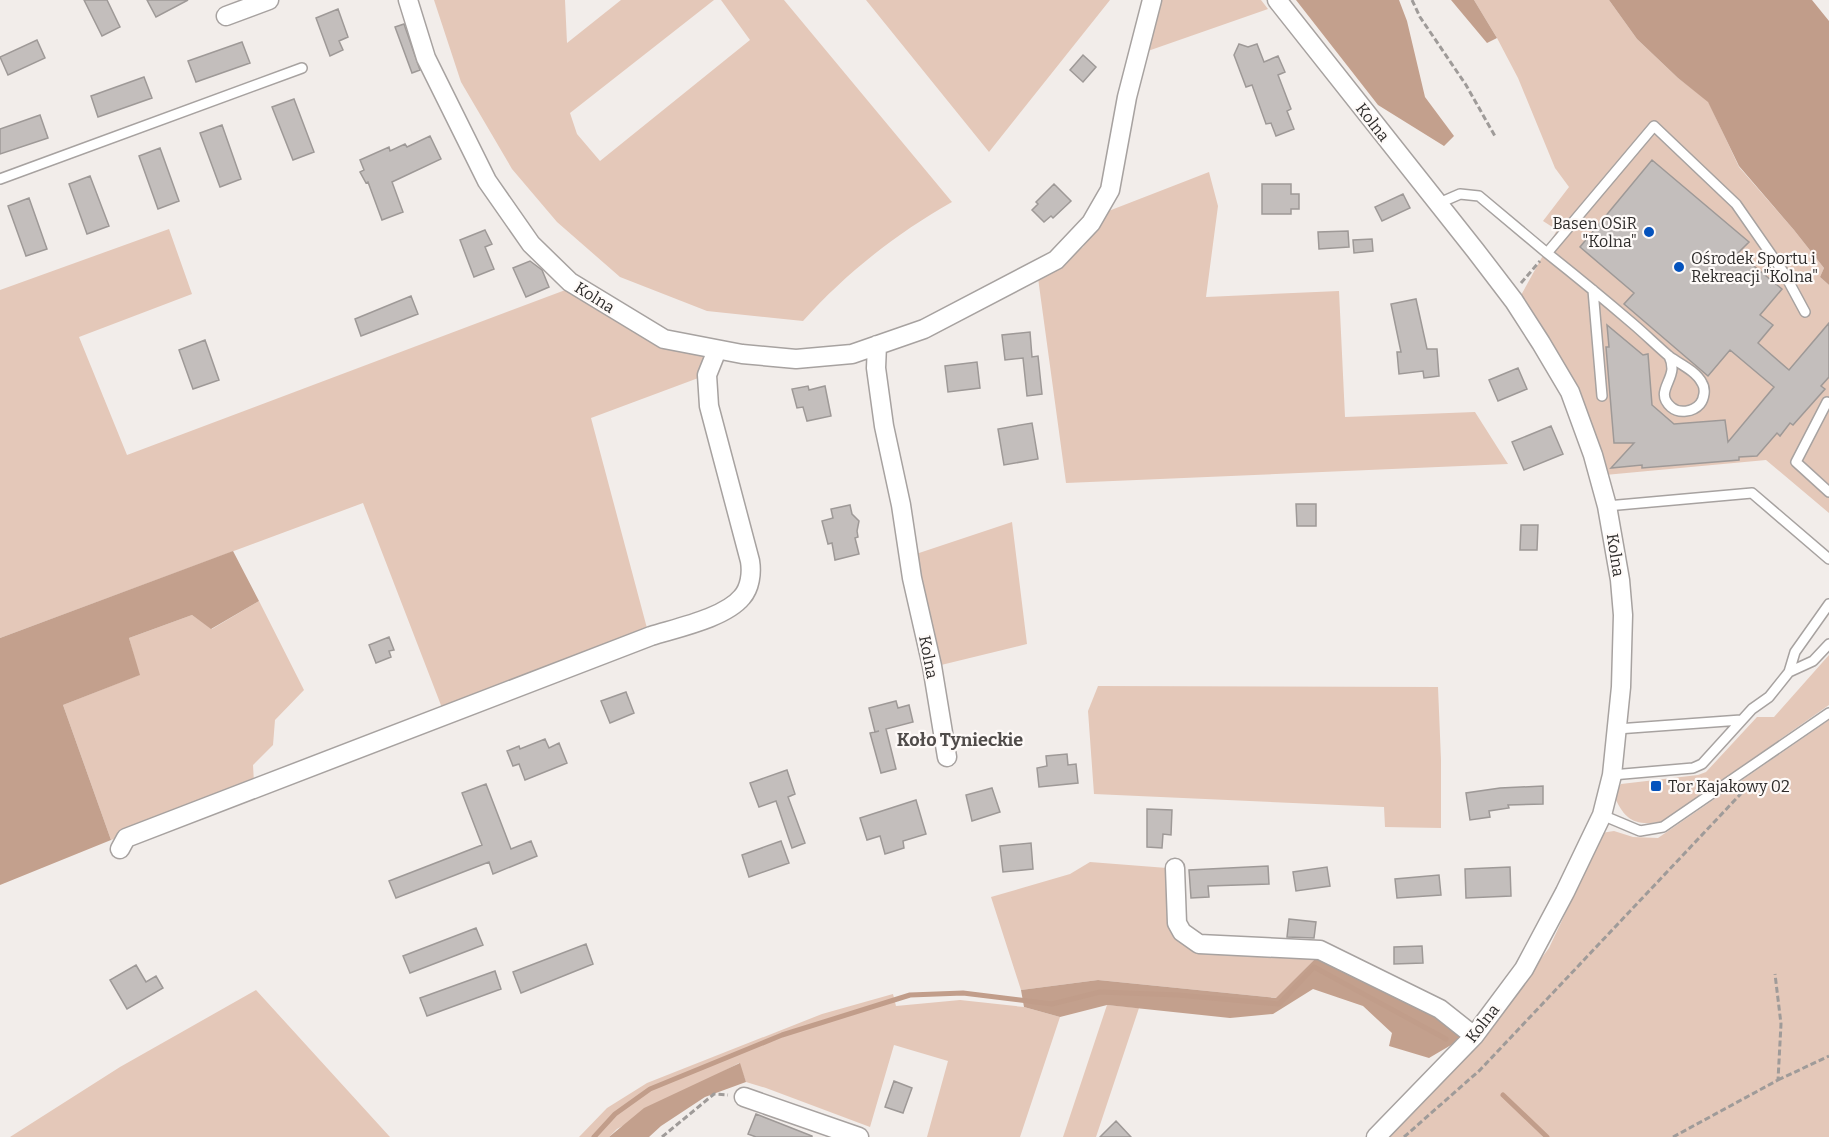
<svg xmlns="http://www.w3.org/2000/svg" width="1829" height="1137" font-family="Bitter,serif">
<rect width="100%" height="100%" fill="#f2edea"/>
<!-- green -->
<path fill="#e4c8b9" d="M 434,0 L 565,0 L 567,43 L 621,0 L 714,0 L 570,113 L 577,134 L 600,161 L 750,40 L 721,0 L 784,0 L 952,202 C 897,233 846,273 803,321 L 707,311 L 620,277 L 557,222 L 512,169 L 461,82 Z
M 866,0 L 1110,0 L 989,152 Z
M 1158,0 L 1261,0 L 1268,9 L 1145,52 Z
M 1474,0 L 1609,0 L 1637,39 L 1678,78 L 1708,101 L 1739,167 L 1794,230 L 1824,268 L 1820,277 L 1829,285 L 1829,513 L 1766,460 L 1605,475 L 1520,297 L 1557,230 L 1543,221 L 1569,187 L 1555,168 L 1518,78 L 1497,38 Z
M 1209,172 L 1218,206 L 1206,297 L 1339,291 L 1345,417 L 1475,412 L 1508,464 L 1066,483 L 1038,278 L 1083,247 L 1106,212 Z
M 169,229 L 192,294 L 79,337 L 127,455 L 568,289 L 596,306 L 706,357 L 701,377 L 591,418 L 648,632 L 444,713 L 363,503 L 0,638 L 0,290 Z
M 1012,522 L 1027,644 L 937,666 L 916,554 Z
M 259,601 L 304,690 L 275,720 L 273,745 L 253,765 L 254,783 L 111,840 L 63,705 L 139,675 L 129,638 L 192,615 L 212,629 Z
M 1829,655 L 1829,705 L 1664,821 C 1637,827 1624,821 1614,795 L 1621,784 L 1698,775 L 1706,772 L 1757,717 L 1774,717 Z
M 1098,686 L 1438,687 L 1441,760 L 1441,828 L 1385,827 L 1384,807 L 1094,794 L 1088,711 Z
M 1829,720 L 1829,1137 L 1383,1137 L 1487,1031 L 1549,948 L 1575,893 L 1594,844 L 1601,833 L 1614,831 L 1633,837 L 1658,838 Z
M 1090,862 L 1167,868 C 1167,898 1164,920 1184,945 L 1318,956 L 1277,998 L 1098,980 L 1021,990 L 991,897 L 1070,874 Z
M 256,990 L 390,1137 L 10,1137 L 120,1067 Z
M 893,994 L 896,1006 L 960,1000 L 1024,1007 L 1060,1017 L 1020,1137 L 927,1137 L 948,1061 L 894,1045 L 870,1127 L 766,1088 L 746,1082 L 739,1063 L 617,1129 L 609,1137 L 579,1137 L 607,1108 L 647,1083 L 822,1014 Z
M 1107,1005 L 1139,1008 L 1096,1137 L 1063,1137 Z"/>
<!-- forest -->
<path fill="#c3a08d" d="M 1296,0 L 1399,0 L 1407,21 L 1425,97 L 1454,136 L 1444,146 L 1378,105 Z
M 1451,0 L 1474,0 L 1497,38 L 1487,43 Z
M 233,551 L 259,601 L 211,629 L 192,615 L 129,638 L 140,675 L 63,705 L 111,840 L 0,885 L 0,638 Z
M 1318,956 L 1431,1009 L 1463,1038 L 1429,1058 L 1389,1046 L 1392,1033 L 1363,1006 L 1313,989 L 1273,1014 L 1230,1018 L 1107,1005 L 1060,1017 L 1024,1007 L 1021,990 L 1098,980 L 1276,998 Z
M 740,1063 L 746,1082 L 705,1097 L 661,1126 L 649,1137 L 609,1137 L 644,1108 Z"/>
<!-- water -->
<path fill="#c19d8a" d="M 1609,0 L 1812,0 L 1829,21 L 1829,285 L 1820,277 L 1824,268 L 1794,230 L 1739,166 L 1708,102 L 1678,78 L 1637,39 Z"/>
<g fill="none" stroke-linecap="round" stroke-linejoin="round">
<!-- stream -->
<path stroke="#c19d8a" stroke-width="5" d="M 1503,1095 L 1547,1137
M 594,1137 L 615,1114 L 650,1089 L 782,1035 L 910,995 L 963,993 L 1052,1004 L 1100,992 L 1178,995 L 1279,1004 L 1314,967 L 1446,1039"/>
</g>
<!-- building -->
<path fill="#c3bebc" stroke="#9e9997" stroke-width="1.5" d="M 84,0 L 107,0 L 120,27 L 102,36 Z
M 147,0 L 188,0 L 156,17 Z
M 338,9 L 348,37 L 339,41 L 343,50 L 330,56 L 316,18 Z
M 404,24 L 420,70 L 412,73 L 395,27 Z
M 37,40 L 45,58 L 8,75 L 0,57 Z
M 242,42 L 250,63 L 196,82 L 188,61 Z
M 1239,44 L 1248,47 L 1257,44 L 1264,62 L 1278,56 L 1285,72 L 1278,75 L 1291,109 L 1287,111 L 1294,129 L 1276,136 L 1271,123 L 1266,124 L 1252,85 L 1246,87 L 1234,55 Z
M 1083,55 L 1096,67 L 1083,82 L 1070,70 Z
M 144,77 L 152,98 L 98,117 L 91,96 Z
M 294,99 L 314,152 L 293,160 L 272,107 Z
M 40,115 L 48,138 L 0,154 L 0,129 Z
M 222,125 L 241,179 L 220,187 L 200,133 Z
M 430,136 L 441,159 L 392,182 L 403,212 L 382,220 L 368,182 L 366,183 L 360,172 L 364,170 L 360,160 L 389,147 L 390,151 L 405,144 L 407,147 Z
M 160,148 L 179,201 L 158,209 L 139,156 Z
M 1652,160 L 1749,242 L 1738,253 L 1782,289 L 1760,315 L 1773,325 L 1758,343 L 1789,370 L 1829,323 L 1829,377 L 1821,386 L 1825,389 L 1793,425 L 1790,423 L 1780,436 L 1777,433 L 1757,456 L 1739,457 L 1739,460 L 1642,468 L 1642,465 L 1611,468 L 1634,443 L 1614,443 L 1606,347 L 1609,347 L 1607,325 L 1643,355 L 1648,354 L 1652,405 L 1674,424 L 1725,420 L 1728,442 L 1774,387 L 1730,350 L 1708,376 L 1624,304 L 1634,293 L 1580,247 Z
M 90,176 L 109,226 L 87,234 L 69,184 Z
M 1054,184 L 1071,201 L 1053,218 L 1051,216 L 1044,222 L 1032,210 L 1038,204 L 1036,202 Z
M 1262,184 L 1291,184 L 1291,194 L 1299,194 L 1299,209 L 1291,209 L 1291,214 L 1262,214 Z
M 1403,194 L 1410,208 L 1382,221 L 1375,207 Z
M 29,198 L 47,249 L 26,256 L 8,206 Z
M 485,230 L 492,244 L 485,247 L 494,269 L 474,277 L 460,240 Z
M 1348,231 L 1349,247 L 1319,249 L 1318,232 Z
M 1372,239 L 1373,251 L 1354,253 L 1353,240 Z
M 530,261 L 542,270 L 549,287 L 526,297 L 513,268 Z
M 411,296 L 418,314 L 361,336 L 355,319 Z
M 1416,299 L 1427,349 L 1437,349 L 1439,376 L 1424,378 L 1423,371 L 1399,374 L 1397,352 L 1401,352 L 1391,304 Z
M 1030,332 L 1032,357 L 1038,356 L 1042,394 L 1027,396 L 1023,358 L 1005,360 L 1002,335 Z
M 205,340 L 219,380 L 193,389 L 179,350 Z
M 977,362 L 980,388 L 948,392 L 945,366 Z
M 1518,368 L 1527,389 L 1498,401 L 1489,380 Z
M 808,386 L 809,390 L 825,386 L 831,416 L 807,421 L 803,407 L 797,408 L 792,389 Z
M 1032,423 L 1038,459 L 1004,465 L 998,429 Z
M 1551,426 L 1563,454 L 1524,470 L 1512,442 Z
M 1296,504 L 1316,504 L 1316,526 L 1297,526 Z
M 850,505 L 852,514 L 859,521 L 857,531 L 858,537 L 855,538 L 859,554 L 835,560 L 832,543 L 828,544 L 822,521 L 833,518 L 831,509 Z
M 1521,525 L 1538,525 L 1537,550 L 1520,550 Z
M 389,637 L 394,650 L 389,651 L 391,657 L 376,663 L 369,645 Z
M 626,692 L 634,713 L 610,723 L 601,701 Z
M 896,701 L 898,708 L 909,705 L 913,722 L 886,729 L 896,769 L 881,773 L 870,733 L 879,731 L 875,732 L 869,708 Z
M 545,739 L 549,748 L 559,743 L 567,763 L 525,780 L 519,764 L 513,766 L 507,751 L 519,746 L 520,749 Z
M 1067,754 L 1068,765 L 1076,764 L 1078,783 L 1039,787 L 1037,768 L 1047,766 L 1046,756 Z
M 787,770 L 795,794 L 788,797 L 805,843 L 792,848 L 776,801 L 759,807 L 750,783 Z
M 486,784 L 511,849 L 531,841 L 537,856 L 493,874 L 489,862 L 396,898 L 389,881 L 482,845 L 462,793 Z
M 1543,786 L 1543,804 L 1508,805 L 1509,808 L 1489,811 L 1490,817 L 1470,820 L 1466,793 L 1500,788 Z
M 992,788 L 1000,812 L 972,821 L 966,795 Z
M 916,800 L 926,834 L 903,841 L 904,848 L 885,854 L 880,836 L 867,840 L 860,818 Z
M 1147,809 L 1172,810 L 1171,835 L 1163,834 L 1162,848 L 1147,847 Z
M 781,841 L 789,863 L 749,877 L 742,855 Z
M 1031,843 L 1033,869 L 1003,872 L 1000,846 Z
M 1268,866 L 1269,884 L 1208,886 L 1209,897 L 1191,898 L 1189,870 Z
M 1327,867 L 1330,886 L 1296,891 L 1293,872 Z
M 1510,867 L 1511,896 L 1466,898 L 1465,869 Z
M 1439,875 L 1441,895 L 1397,898 L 1395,879 Z
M 1289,919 L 1316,922 L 1314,938 L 1287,937 Z
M 476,928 L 483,945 L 410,973 L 403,956 Z
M 586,944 L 593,964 L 521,993 L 513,972 Z
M 1422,946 L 1423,963 L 1394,964 L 1394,947 Z
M 136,965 L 146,982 L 156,976 L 163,988 L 127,1009 L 110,980 Z
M 495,971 L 501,989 L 427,1016 L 420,998 Z
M 894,1081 L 912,1088 L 903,1113 L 885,1107 Z
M 756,1114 L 812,1136 L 812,1137 L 756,1137 L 748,1134 Z
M 1116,1121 L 1131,1137 L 1100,1137 Z"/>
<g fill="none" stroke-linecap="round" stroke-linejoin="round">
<defs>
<path id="lane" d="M 0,179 L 302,68
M 1437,204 L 1460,194 L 1479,196 L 1547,253 L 1654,126 L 1736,204 L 1784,273 L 1805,312
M 1547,253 C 1576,276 1604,299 1632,323 C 1645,334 1657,346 1670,357 C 1680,364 1696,371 1702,383 C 1706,389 1704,399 1700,404 C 1693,412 1679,414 1671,407 C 1656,394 1671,383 1672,369 C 1672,365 1671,360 1669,356
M 1593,290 L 1602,396
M 1827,402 L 1796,462 L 1829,492
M 1607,506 L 1752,493 L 1829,559
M 1789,672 L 1813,661 L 1829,644
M 1617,729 L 1741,720
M 1612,775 L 1693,768 L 1702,764 L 1752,709 L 1769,697 L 1789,672 L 1795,652 L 1829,604
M 1602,815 L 1640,831 L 1663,827 L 1829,713"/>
<path id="street" d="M 408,0 L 426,58 L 487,181 L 531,244 L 570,282 L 664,339 L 742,354 L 796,359 L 852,354 L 924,329 L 1056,260 L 1091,223 L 1110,190 L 1127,97 L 1152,0
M 1277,0 L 1475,250 L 1514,301 L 1541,343 L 1570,392 L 1593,455 L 1607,506 L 1620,580 L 1623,615 L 1621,687 L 1612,775 L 1602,815 L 1565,892 L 1524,969 L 1474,1036 L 1376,1137
M 226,16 L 269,0
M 877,345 L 876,368 L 884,426 L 901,505 L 912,578 L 932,666 L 947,757
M 120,849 L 126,838 L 651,636 C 676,628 725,618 742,597 C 750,588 752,573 750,561 L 709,406 L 707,375 L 717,350
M 1175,868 L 1177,923 L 1182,932 L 1199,944 L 1320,950 L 1440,1009 L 1474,1036
M 744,1097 L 859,1137"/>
</defs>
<!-- lane casing -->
<use href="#lane" stroke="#a7a2a0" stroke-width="12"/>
<!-- street casing -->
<use href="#street" stroke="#a7a2a0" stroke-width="21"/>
<!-- path -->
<path stroke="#9f9b99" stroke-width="3" stroke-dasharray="6 3" stroke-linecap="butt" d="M 1412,0 L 1420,17 L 1466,85 L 1496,138
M 1521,283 L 1540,261
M 1778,1080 L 1829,1056
M 662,1137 L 714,1094 L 728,1095
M 1404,1137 L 1480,1070 L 1751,783
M 1673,1137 L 1778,1080 L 1781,1024 L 1775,974"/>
<!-- lane -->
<use href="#lane" stroke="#fff" stroke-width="9"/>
<!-- street -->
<use href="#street" stroke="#fff" stroke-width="18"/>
</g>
<!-- markers -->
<g fill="#0553bd" stroke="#fefaf8" stroke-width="2">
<circle cx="1649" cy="232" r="6"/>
<circle cx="1679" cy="267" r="6"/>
<rect x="1650" y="780" width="12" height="12" rx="3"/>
</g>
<g text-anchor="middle" stroke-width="4.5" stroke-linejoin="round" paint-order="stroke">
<!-- street labels -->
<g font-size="16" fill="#2e2c2b" stroke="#fefaf8">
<text transform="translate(1373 122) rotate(52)" y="6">Kolna</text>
<text transform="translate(595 297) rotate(32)" y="6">Kolna</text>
<text transform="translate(1616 555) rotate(81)" y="6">Kolna</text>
<text transform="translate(929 657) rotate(79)" y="6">Kolna</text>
<text transform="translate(1482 1023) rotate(-52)" y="6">Kolna</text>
</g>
<!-- poi labels -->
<g font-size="16" fill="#2e2c2b" stroke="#fefaf8" text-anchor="start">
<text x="1637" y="229" text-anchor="end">Basen OSiR<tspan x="1637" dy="18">"Kolna"</tspan></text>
<text x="1691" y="264">Ośrodek Sportu i<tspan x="1691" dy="18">Rekreacji "Kolna"</tspan></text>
<text x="1668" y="792">Tor Kajakowy 02</text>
</g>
<!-- neighbourhood labels -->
<g font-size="18" font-weight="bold" fill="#504c4a" stroke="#fefaf8">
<text x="960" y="746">Koło Tynieckie</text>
</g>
</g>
</svg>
